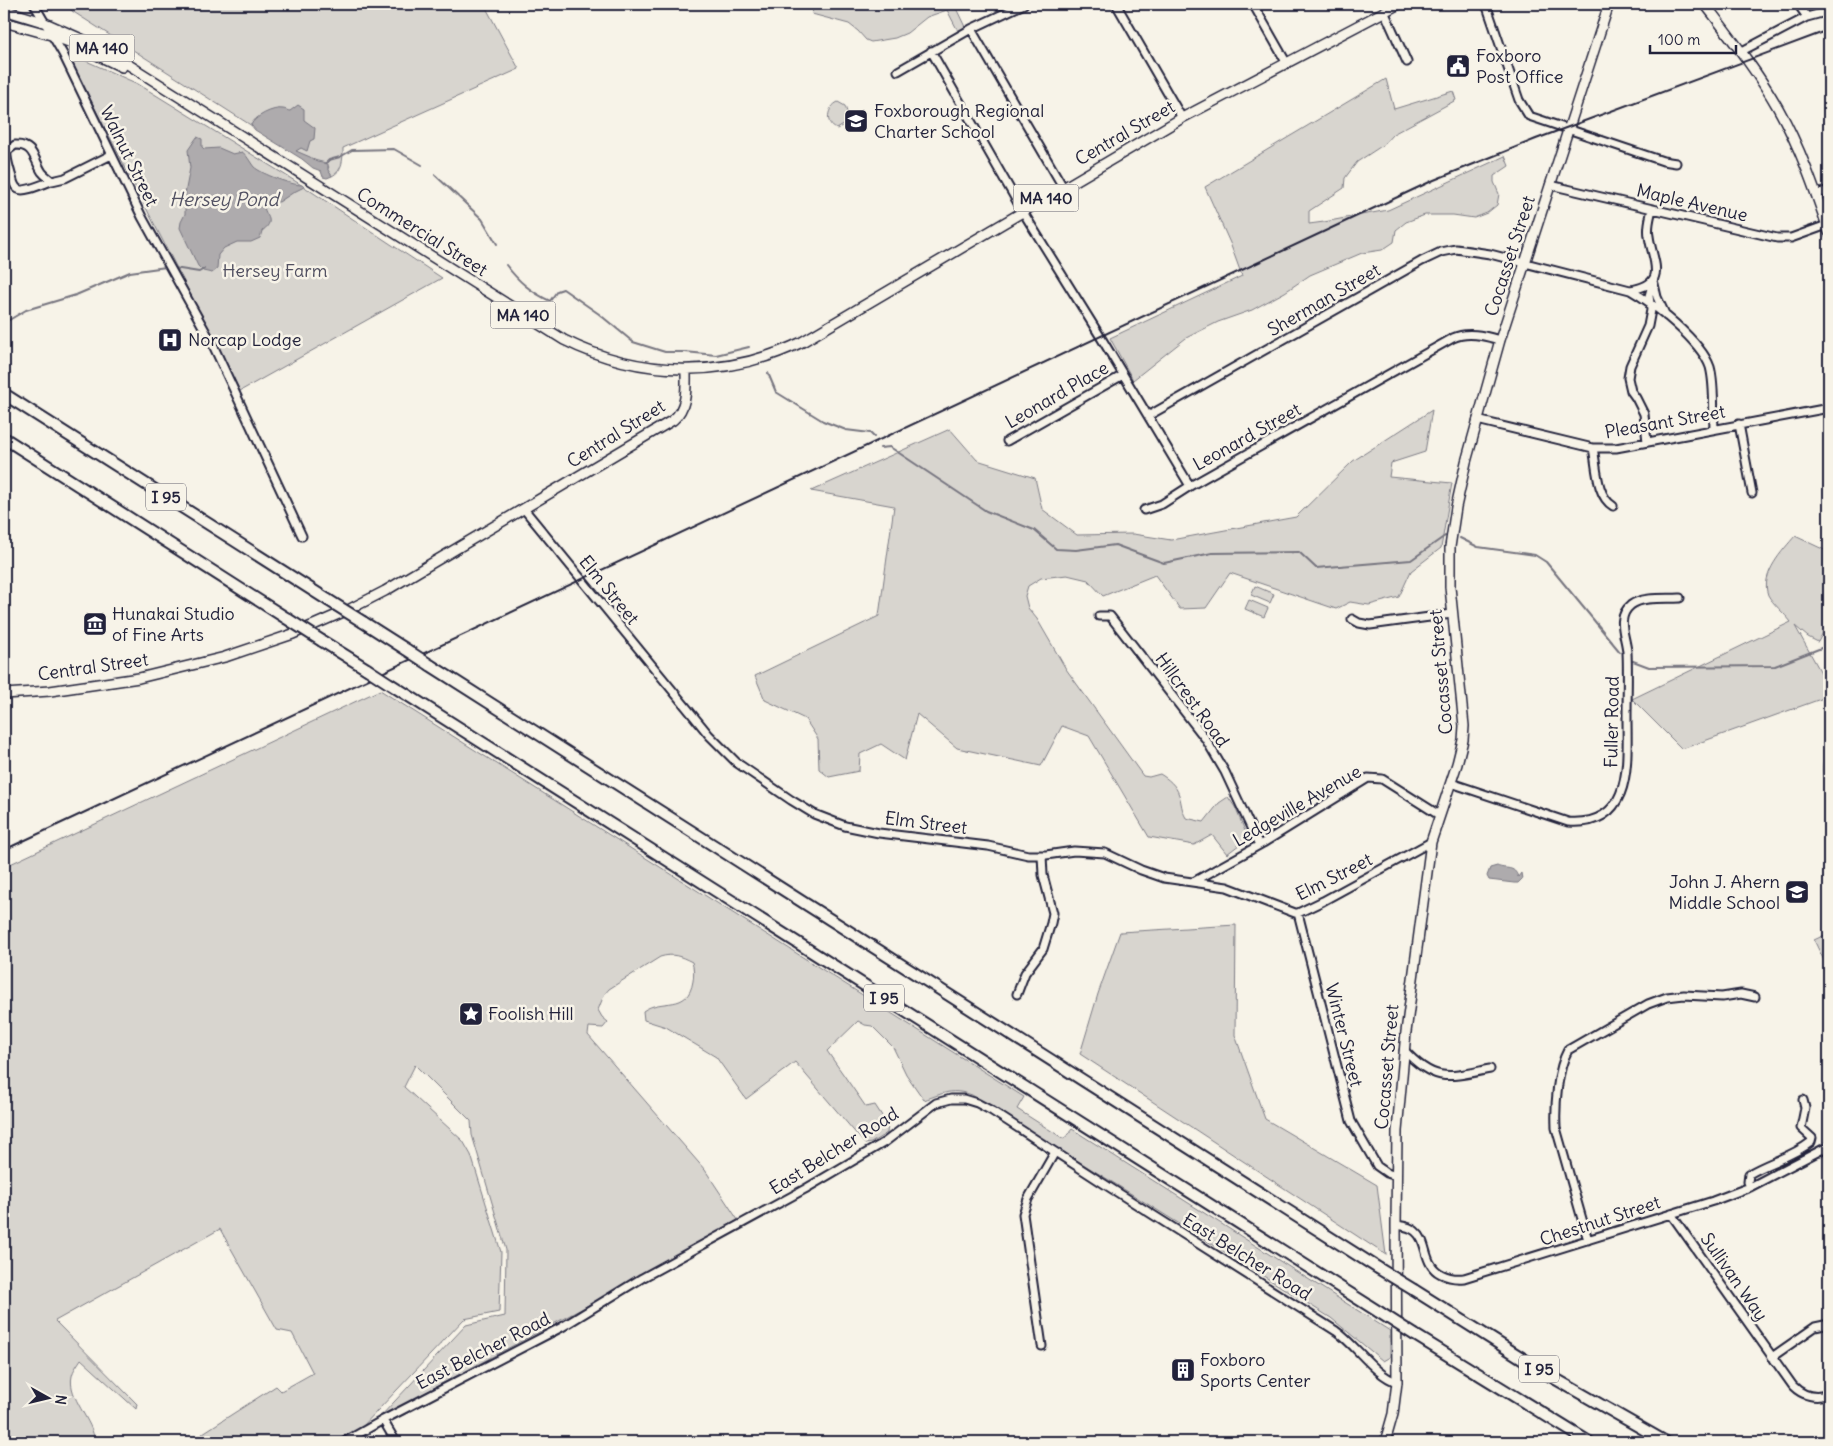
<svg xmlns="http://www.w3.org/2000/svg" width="1833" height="1446" font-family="Delius,sans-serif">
<rect width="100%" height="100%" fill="#f7f3e8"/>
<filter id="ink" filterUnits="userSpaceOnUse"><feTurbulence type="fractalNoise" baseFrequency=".02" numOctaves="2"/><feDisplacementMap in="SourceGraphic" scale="10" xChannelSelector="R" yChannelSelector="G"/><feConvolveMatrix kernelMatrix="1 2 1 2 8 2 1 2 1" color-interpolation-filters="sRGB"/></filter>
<g filter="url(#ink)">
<!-- green -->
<path fill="#d8d5cf" stroke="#7d7c85" d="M 68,4 L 484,4 L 519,69 L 343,148 C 343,158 343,171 332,176 L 327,170 L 329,167 L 326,163 L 314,160 L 310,163 L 72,11 Z
M 814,4 L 954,4 L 966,29 L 959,33 L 947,10 L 927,17 L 907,33 L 895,38 L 871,42 L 866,40 L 858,31 L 849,24 L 812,14 Z
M 66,52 L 138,84 L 303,186 L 442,278 L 240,391 Z
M 1386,79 L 1394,109 L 1453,91 L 1456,100 L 1393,134 L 1383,145 L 1357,162 L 1345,178 L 1344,188 L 1309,211 L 1309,224 L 1324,222 L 1388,210 L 1505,156 L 1509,166 L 1494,176 L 1494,182 L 1499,194 L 1497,205 L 1487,213 L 1474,218 L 1453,215 L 1425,215 L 1406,222 L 1396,230 L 1394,242 L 1382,250 L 1362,253 L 1310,275 L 1285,292 L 1252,310 L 1218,322 L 1186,338 L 1133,380 L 1110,338 L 1242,276 L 1230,243 L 1205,187 Z
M 838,102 L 845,106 L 848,115 L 845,124 L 837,129 C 824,124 827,107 838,102 Z
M 1432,410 L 1425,452 L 1391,463 L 1389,477 L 1452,483 L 1441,548 L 1411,571 L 1399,597 L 1369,605 L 1350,602 L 1336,609 L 1230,573 L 1206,608 L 1180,609 L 1155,575 L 1103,596 L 1088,580 L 1067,575 L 1041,578 L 1028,586 L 1025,596 L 1028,608 L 1037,619 L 1066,669 L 1143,776 L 1149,777 L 1160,774 C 1168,779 1176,785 1179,795 C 1182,804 1181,809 1186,818 L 1204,822 L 1219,803 L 1228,797 L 1235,807 L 1248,838 L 1227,854 L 1212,835 L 1194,845 L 1149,837 L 1089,736 L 1062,726 L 1041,766 L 957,748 L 917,714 L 905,760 L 881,744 L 860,754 L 859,771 L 829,777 L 819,769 L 818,739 L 805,719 L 765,700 L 755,676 L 879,616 L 894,506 L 811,491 L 950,429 L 977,460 L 1035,478 L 1042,509 L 1077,535 L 1133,534 L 1171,540 L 1296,517 L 1353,461 Z
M 1795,536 L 1829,552 L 1829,621 L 1818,642 L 1808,637 L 1795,626 L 1829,687 L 1829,696 L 1682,749 L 1632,699 L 1791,622 C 1785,614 1772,603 1768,595 C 1760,574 1783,550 1795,536 Z
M 1255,586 L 1274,594 L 1270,603 L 1251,595 Z
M 1249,600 L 1268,608 L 1264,617 L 1245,609 Z
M 380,690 L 1024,1097 L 1017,1109 L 1064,1139 L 1072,1129 L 1390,1331 L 1390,1357 L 1383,1361 L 1331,1318 L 972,1095 C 952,1088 944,1093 924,1100 L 906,1074 L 893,1047 L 872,1026 L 865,1025 L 858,1021 L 827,1051 L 866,1107 L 875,1105 L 888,1125 L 887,1133 L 871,1143 L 865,1144 L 795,1062 L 746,1099 L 716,1057 L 666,1027 L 644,1020 L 643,1011 C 662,997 688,1013 693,981 C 694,974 694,969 692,962 C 680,956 673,953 660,957 L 609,989 L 604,995 L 598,1010 L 602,1017 L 608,1022 L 603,1028 L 589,1027 L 588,1035 L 705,1170 L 738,1220 L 585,1307 L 380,1417 L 466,1325 L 505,1316 L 506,1250 L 472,1135 L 471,1121 L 415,1065 L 404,1087 L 463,1141 L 471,1155 L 501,1252 L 499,1312 L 464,1319 L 362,1427 L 336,1442 L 199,1442 L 203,1433 L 276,1386 L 281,1391 L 313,1373 L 292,1333 L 277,1330 L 220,1229 L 55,1321 L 137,1404 L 136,1409 L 81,1359 C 78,1364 73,1370 72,1376 C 67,1397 93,1420 95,1442 L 4,1442 L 4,867 Z
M 1829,749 L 1829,791 C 1821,777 1820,763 1829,749 Z
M 1236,925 L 1235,1035 L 1265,1119 L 1377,1185 L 1386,1255 L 1080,1054 L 1098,994 L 1120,932 Z
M 1829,933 L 1829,971 L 1814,940 Z"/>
<!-- water -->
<path fill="#aeabad" stroke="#76747f" d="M 298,105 L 304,109 L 304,120 L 315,128 L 314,139 L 310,141 L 307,151 L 301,148 L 296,151 L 310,157 L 317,162 L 328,164 L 328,170 L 332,176 L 327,178 L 323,177 L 321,171 L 313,168 L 302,159 L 255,130 L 251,125 C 254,117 273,107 283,109 C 285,109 288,111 290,111 Z
M 197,137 L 202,139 L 202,147 L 204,149 L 219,148 L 233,154 L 242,152 C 247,155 250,162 254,167 C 262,174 291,185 302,185 L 304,187 L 294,192 L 279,202 L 266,200 C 258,214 280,218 262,231 L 260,238 L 251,242 L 237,242 L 224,248 L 218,255 L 217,269 L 212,273 L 203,271 L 198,266 L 180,228 L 181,222 L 185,214 L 185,194 L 190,168 L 188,150 Z
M 1497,866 C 1506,870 1514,865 1518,877 L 1521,873 L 1522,879 L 1518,883 L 1514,883 L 1489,880 L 1487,876 L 1490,868 Z"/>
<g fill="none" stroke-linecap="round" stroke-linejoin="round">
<!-- stream -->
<path stroke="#76747f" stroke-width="2" d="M 326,163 L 329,160 L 340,157 L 352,150 L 394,149 L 422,165
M 435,175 L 482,219 L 497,244
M 506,265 C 519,282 531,292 550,301 L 557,291 L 563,289 L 599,314 L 633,342 L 665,352 L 685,352 L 716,355 L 749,347
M 174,268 L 199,272 L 204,269
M 4,323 L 26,310 L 76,295 L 130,272 L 166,267
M 768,373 L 776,392 L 823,421 L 846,430 L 870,433 L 874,437
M 880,448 L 890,447 L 986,511 L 1034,530 L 1056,549 L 1076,550 L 1115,545 L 1164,563 L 1212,553 L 1299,552 L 1316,568 L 1411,560 L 1445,536
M 1460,538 L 1478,547 L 1535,555 L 1546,562 L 1620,652
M 1633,661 L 1649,667 L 1775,666 L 1829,645"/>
<defs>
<path id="minor" d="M 34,4 L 63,54 L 142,217 L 212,343 L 302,536
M 1116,4 L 1182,118
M 1253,4 L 1286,62
M 1486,4 L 1519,100 L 1529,116 L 1663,161 L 1676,163
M 1798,4 L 1807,17
M 1384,11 L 1407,62
M 971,29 L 1063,187
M 931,51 L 1023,212 L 1100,336 L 1190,486
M 1742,51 L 1807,17 L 1829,11
M 898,71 L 971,29 L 1024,4
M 52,181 C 45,183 24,193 18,189 C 13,186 13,179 11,174 C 9,166 6,159 7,151 L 15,145 C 34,144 34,160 42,172 C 45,176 49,178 52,181 L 65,178 L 111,155
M 1550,185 L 1777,238 L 1791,238 L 1827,225
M 1816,195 L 1829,190
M 1654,284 L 1657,297 L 1666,316
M 1630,290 C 1670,284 1652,261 1649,236 C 1647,227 1650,218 1652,209
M 1148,416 L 1422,261 L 1441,252 L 1456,249 L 1490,254 L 1630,290 C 1653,303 1701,341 1710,367 C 1715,385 1713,410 1714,429
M 1477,420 L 1593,448 L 1616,448 L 1829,408
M 1739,424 L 1752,493
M 1007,441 L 1123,375
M 1647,442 L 1644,414 L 1636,398 L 1631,391 L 1628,378 L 1630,366 L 1648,326 L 1651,310 L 1649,296 L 1654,278
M 1593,448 C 1597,466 1596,496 1613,506
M 524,509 L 709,735 L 737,763 L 791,800 L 814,814 L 845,826 L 879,833 L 988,846 L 1028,855 L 1046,855 L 1074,851 L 1105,853 L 1141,870 L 1164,878 L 1227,887 L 1295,913 L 1298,913 L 1323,901 L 1431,842
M 1144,510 L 1162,504 L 1190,486 L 1453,338 C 1468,331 1485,336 1500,340
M 1099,616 L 1110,616 L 1205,738 L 1225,772 L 1259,845
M 1352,619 L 1359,623 L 1370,625 L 1452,614
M 1451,783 L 1568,822 C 1634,827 1627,762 1627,717 C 1627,695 1628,673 1627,652 C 1626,636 1615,618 1631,605 C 1643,596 1666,599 1680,598
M 1195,881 L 1263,843 L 1368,778 L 1382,779 L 1439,815
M 1298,913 L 1351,1121 L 1377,1166 L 1387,1173 L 1396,1176
M 1017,994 L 1025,973 L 1043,949 L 1051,923 L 1053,913 L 1043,875 L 1042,855
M 1404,1050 C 1435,1084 1450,1077 1490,1069
M 1750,1187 L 1748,1182 L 1749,1174 C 1769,1162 1792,1157 1811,1142 L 1812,1138 L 1801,1128 L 1805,1108 L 1803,1100
M 1671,1214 L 1793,1386 C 1803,1396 1816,1399 1829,1394
M 1396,1225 C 1402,1226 1409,1226 1415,1231 C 1429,1242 1422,1264 1441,1274 C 1449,1278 1455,1279 1464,1278 L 1713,1201 L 1750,1187 L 1829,1146
M 1588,1240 L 1556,1128 C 1555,1105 1557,1070 1568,1050 L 1648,1004 L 1667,997 L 1684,995 L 1722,997 L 1741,994 L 1755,997
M 1042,1346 L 1023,1214 L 1028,1199 L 1055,1152
M 1772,1357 L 1815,1327 L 1829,1324
M 383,1420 L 396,1442
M 344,1442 L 383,1420 L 562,1327 L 642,1278 L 805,1189 L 885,1142 L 936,1103 L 951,1099 L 964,1099 L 977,1103 L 992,1111 L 1109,1187 L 1336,1331 C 1356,1345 1376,1376 1397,1382"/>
<path id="major" d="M 1705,4 C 1731,38 1757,71 1778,108 C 1800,147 1815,190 1829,232
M 4,10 L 43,22 L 102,48 L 564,340 C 640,378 726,379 802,342 L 1182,118 L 1399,4
M 4,22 L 51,35 L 74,44 L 122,67
M 4,694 L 50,691 L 139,678 L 225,657 L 293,634 L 348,610 L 385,591 L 673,420 C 688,407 686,388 686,370
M 1385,1442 L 1393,1414 L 1397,1382 L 1396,1225 L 1397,1131 L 1406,1032 L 1431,842 L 1457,764 L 1463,740 L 1464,726 L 1450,587 L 1450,547 L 1456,507 L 1466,462 L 1500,340 L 1609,4"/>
<path id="highway" d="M 4,394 L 328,600
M 4,438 L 286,618
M 363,622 L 407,650
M 322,641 L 367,669
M 430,665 L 1378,1268
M 390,684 L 1379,1312
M 1414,1290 L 1552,1377 L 1666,1442
M 1415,1335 L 1589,1442"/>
</defs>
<!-- minor casing -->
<use href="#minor" stroke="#22223b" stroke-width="11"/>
<!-- major casing -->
<use href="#major" stroke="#22223b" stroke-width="12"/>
<!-- highway casing -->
<use href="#highway" stroke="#22223b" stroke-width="14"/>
<!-- minor -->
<use href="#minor" stroke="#f7f3e8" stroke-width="7"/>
<!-- major -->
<use href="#major" stroke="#f7f3e8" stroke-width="9"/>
<!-- highway -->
<use href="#highway" stroke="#f7f3e8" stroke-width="10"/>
<!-- rail -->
<path stroke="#22223b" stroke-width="2" d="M 4,850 L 1434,180 L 1536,139 L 1829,30"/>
<defs>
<path id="highway-bridge" d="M 328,600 L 363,622
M 286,618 L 322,641
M 407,650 L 430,665
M 367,669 L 390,684
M 1378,1268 L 1414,1290
M 1379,1312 L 1415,1335"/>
</defs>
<!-- highway-bridge casing -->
<use href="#highway-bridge" stroke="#22223b" stroke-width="14" stroke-linecap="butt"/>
<!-- highway-bridge -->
<use href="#highway-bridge" stroke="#f7f3e8" stroke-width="10"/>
</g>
</g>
<!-- icons -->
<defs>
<symbol id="civic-square" viewBox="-11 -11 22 22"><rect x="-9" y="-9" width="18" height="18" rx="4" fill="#22223b" stroke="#f7f3e8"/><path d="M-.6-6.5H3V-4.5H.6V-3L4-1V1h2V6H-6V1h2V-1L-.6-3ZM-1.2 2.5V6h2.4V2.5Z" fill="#fff"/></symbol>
<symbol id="school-square" viewBox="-11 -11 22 22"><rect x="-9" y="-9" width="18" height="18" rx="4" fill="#22223b" stroke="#f7f3e8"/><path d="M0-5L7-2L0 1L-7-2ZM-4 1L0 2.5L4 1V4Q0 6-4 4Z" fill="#fff"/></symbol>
<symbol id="hospital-square" viewBox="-11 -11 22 22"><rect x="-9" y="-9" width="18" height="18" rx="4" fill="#22223b" stroke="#f7f3e8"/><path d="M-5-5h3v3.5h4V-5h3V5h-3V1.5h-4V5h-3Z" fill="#fff"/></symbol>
<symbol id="museum-square" viewBox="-11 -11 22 22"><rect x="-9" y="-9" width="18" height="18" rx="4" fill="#22223b" stroke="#f7f3e8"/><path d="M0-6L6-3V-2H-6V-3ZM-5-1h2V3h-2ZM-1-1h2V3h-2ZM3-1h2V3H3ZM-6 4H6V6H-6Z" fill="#fff"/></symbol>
<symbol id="sight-square" viewBox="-11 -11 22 22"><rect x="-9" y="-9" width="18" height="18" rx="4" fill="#22223b" stroke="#f7f3e8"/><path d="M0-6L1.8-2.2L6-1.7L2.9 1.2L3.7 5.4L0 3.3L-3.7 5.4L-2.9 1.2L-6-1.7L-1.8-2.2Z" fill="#fff"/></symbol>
<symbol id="building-square" viewBox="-11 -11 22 22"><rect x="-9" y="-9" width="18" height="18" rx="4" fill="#22223b" stroke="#f7f3e8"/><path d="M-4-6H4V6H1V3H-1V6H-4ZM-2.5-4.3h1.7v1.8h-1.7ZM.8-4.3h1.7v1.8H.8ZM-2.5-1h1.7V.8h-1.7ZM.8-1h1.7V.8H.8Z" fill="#fff"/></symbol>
</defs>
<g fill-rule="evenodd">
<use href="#civic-square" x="1444" y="52" width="28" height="28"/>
<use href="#school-square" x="842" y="107" width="28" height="28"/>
<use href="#hospital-square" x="156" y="326" width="28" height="28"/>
<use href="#museum-square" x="81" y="610" width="28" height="28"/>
<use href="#school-square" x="1783" y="878" width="28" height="28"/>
<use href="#sight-square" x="457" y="1000" width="28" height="28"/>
<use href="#building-square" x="1169" y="1356" width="28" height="28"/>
</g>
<g text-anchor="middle" stroke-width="5" stroke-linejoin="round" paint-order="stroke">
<!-- shield labels -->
<g fill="#f7f3e8" stroke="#62616f" stroke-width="1">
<rect x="69.5" y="34.5" width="65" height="27" rx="4"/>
<rect x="1013.5" y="184.5" width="65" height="27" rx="4"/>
<rect x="490.5" y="301.5" width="65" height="27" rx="4"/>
<rect x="146" y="483.5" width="40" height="27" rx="4"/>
<rect x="864" y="984.5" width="40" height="27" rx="4"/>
<rect x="1519" y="1355.5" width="40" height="27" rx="4"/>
</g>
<g font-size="16" font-weight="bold" fill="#22223b">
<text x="102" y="54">MA 140</text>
<text x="1046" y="204">MA 140</text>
<text x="523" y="321">MA 140</text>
<text x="166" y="503">I 95</text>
<text x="884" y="1004">I 95</text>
<text x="1539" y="1375">I 95</text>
</g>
<!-- poi labels -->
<g font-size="18" fill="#22223b" stroke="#f7f3e8" text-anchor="start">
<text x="1476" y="62">Foxboro<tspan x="1476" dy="21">Post Office</tspan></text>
<text x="874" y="117">Foxborough Regional<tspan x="874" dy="21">Charter School</tspan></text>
<text x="188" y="346">Norcap Lodge</text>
<text x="112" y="620">Hunakai Studio<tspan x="112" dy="21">of Fine Arts</tspan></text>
<text x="1780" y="888" text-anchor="end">John J. Ahern<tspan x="1780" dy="21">Middle School</tspan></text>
<text x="488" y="1020">Foolish Hill</text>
<text x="1200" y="1366">Foxboro<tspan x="1200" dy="21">Sports Center</tspan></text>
</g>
<!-- street labels -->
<g font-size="18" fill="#22223b" stroke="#f7f3e8">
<text transform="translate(1125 133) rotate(-30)" y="6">Central Street</text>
<text transform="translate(129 156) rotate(64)" y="6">Walnut Street</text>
<text transform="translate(1692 203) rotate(13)" y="6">Maple Avenue</text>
<text transform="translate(422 232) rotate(32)" y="6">Commercial Street</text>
<text transform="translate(1510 256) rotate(-72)" y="6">Cocasset Street</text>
<text transform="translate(1324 300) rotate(-30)" y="6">Sherman Street</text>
<text transform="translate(1057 395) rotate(-30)" y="6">Leonard Place</text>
<text transform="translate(1665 422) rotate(-10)" y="6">Pleasant Street</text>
<text transform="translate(616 434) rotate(-32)" y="6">Central Street</text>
<text transform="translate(1247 437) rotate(-29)" y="6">Leonard Street</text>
<text transform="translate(609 590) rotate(51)" y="6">Elm Street</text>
<text transform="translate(93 667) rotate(-8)" y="6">Central Street</text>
<text transform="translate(1441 672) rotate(-95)" y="6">Cocasset Street</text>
<text transform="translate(1192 700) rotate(54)" y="6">Hillcrest Road</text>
<text transform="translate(1612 722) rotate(-89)" y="6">Fuller Road</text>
<text transform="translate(1297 806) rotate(-30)" y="6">Ledgeville Avenue</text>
<text transform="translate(926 823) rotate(7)" y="6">Elm Street</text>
<text transform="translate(1334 877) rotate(-27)" y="6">Elm Street</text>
<text transform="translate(1344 1035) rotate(76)" y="6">Winter Street</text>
<text transform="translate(1387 1067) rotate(-85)" y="6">Cocasset Street</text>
<text transform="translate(834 1151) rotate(-32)" y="6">East Belcher Road</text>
<text transform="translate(1600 1221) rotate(-18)" y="6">Chestnut Street</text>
<text transform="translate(1247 1257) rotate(32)" y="6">East Belcher Road</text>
<text transform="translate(1734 1277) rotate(55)" y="6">Sullivan Way</text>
<text transform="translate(483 1351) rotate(-27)" y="6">East Belcher Road</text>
</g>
<!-- park labels -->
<g font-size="18" fill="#504f60" stroke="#f7f3e8">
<text x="275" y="277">Hersey Farm</text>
</g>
<!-- water labels -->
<g font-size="19" font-style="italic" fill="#535263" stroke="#f7f3e8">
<text x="224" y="206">Hersey Pond</text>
</g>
</g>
<!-- margin -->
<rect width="1833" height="1446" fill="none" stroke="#f7f3e8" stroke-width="20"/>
<rect x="10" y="10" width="1813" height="1426" fill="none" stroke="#22223b" stroke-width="2" filter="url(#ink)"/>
<!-- north arrow -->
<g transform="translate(48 1398) rotate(98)" stroke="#f7f3e8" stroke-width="4" paint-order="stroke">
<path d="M0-4L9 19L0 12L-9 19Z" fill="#22223b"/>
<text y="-8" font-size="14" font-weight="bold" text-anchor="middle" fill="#22223b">N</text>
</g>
<!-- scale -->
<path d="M1650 45v8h86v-8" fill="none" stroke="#22223b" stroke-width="2.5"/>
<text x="1658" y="45" font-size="15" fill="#22223b" stroke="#f7f3e8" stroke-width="4" paint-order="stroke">100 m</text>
</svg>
